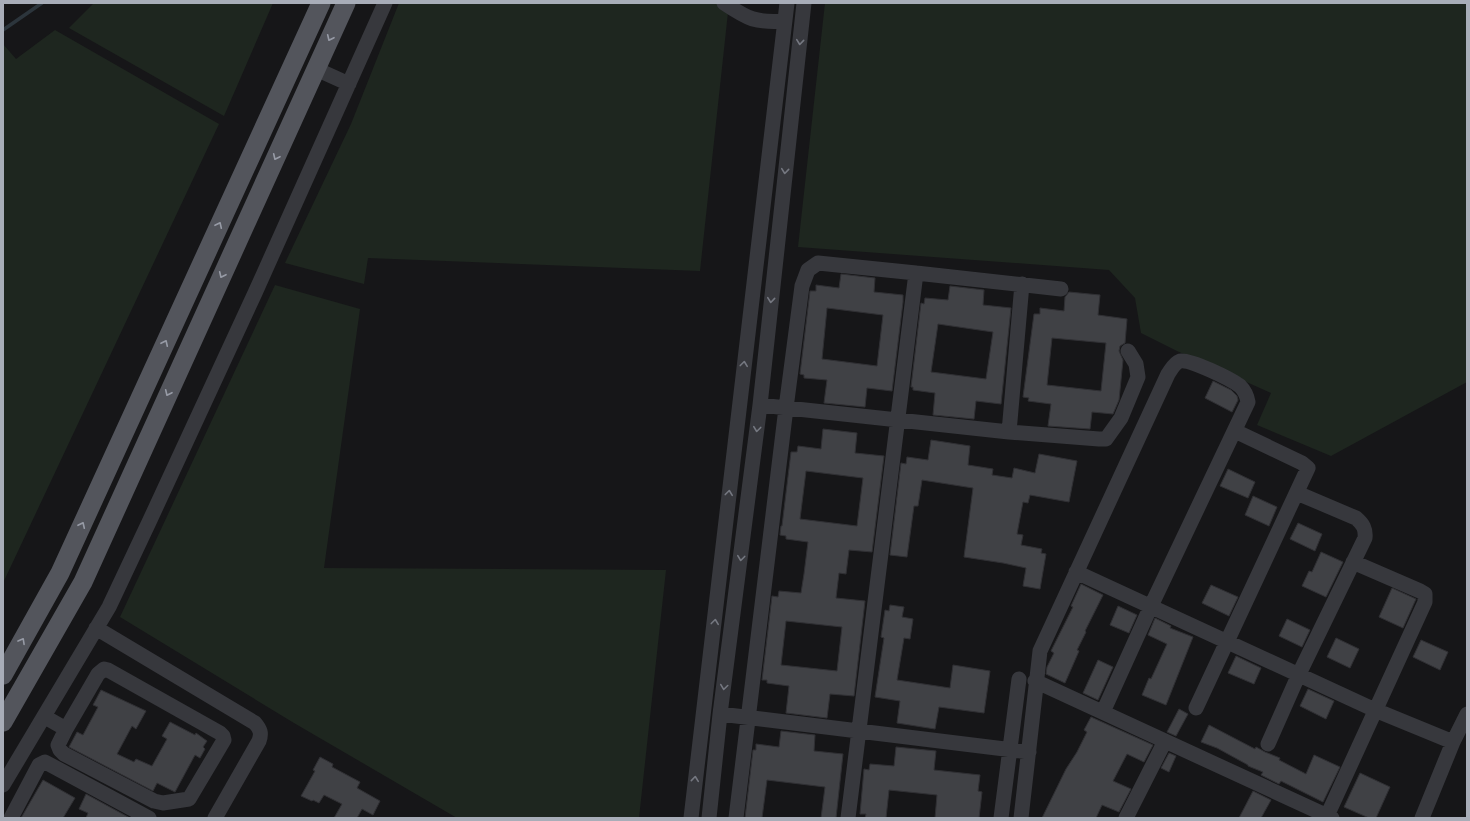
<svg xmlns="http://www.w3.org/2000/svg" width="1470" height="821" font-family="Ubuntu,sans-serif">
<rect width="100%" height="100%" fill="#161618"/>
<!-- green -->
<path fill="#1e261f" d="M 94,3 L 273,3 L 224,116 L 69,28 Z
M 399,3 L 729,3 L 700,271 L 368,258 L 364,284 L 285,263 L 351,124 Z
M 825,3 L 1467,3 L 1467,382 L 1331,456 L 1257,425 L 1271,393 L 1177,351 L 1141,333 L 1135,298 L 1109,270 L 798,247 Z
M 55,30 L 219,124 L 3,583 L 3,44 L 16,59 Z
M 275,285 L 360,309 L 324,568 L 666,570 L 639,818 L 457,818 L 294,723 L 120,617 Z"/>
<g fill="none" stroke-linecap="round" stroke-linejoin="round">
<!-- stream -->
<path stroke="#2c353c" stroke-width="3.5" d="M 3,30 L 42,3"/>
</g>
<!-- building -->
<path fill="#404145" stroke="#303034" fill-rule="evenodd" d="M 841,274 L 875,278 L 874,292 L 903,295 L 903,302 L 892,391 L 867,388 L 865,407 L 824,403 L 827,380 L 804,378 L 804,375 L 800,374 L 810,291 L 816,291 L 816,285 L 839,288 ZM 827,308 L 883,315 L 877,366 L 822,359 Z
M 950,286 L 984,290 L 983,305 L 1011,308 L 1001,404 L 976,401 L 974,419 L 933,415 L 935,393 L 913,390 L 913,387 L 911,387 L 921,303 L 924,304 L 925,298 L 948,300 ZM 938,324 L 993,332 L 986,379 L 931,372 Z
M 1069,292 L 1100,295 L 1098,315 L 1127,319 L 1125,343 L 1120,346 L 1119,351 L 1123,360 L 1119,400 L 1113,414 L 1092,412 L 1090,429 L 1048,426 L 1051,404 L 1028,401 L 1029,398 L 1023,397 L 1034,314 L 1040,314 L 1040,308 L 1064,311 L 1065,297 ZM 1052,338 L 1106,343 L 1101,391 L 1047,385 Z
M 1213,381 L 1231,390 L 1237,396 L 1238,400 L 1232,412 L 1205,398 Z
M 823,429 L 857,433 L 855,453 L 884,456 L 872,552 L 849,550 L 846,574 L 839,573 L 836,598 L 865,601 L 854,696 L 830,694 L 827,718 L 786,713 L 789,686 L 767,683 L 767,680 L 762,680 L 772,596 L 778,597 L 779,591 L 801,593 L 804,574 L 808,542 L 786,539 L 786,536 L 780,535 L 781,526 L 782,526 L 791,452 L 797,452 L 798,446 L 821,449 ZM 806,471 L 863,478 L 857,526 L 800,519 ZM 786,621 L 842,627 L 837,671 L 781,665 Z
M 931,440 L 970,446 L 968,465 L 993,469 L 992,475 L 1012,478 L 1014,468 L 1035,473 L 1039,454 L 1077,461 L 1069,502 L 1030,495 L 1028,503 L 1023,502 L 1017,534 L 1023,535 L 1021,545 L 1042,549 L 1041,553 L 1046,554 L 1040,589 L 1023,586 L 1026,568 L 1003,563 L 964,557 L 973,488 L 922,480 L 918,506 L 914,506 L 907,557 L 890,555 L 901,463 L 906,464 L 907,457 L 928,460 Z
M 1228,469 L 1255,482 L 1248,498 L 1220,486 Z
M 1253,496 L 1277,507 L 1269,526 L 1245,515 Z
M 1298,523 L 1322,534 L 1315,551 L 1290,539 Z
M 1321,552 L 1343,562 L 1326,597 L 1302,586 L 1309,571 L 1312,572 Z
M 1081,584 L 1103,595 L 1085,631 L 1086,632 L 1077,650 L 1079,651 L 1065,683 L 1046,674 L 1047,667 L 1054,653 L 1051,651 L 1073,607 L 1071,606 Z
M 1211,585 L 1238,597 L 1229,616 L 1202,603 Z
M 1392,588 L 1416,599 L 1403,628 L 1379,617 Z
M 890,605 L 904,607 L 902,617 L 913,619 L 910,639 L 904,638 L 897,680 L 950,688 L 953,665 L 990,671 L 984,713 L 939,707 L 935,729 L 897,723 L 900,701 L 875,697 L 884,638 L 881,637 L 885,610 L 889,611 Z
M 1118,606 L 1137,615 L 1129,633 L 1110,625 Z
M 1155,618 L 1171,626 L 1170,628 L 1193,637 L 1166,705 L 1142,695 L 1149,678 L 1151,679 L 1167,644 L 1148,635 Z
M 1287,619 L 1310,630 L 1302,647 L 1279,636 Z
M 1336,638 L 1359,649 L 1350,668 L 1327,657 Z
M 1421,640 L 1448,652 L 1440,670 L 1413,657 Z
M 1236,656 L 1261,668 L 1254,684 L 1228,673 Z
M 1098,660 L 1113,667 L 1098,700 L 1083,693 Z
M 1308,689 L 1334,701 L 1326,719 L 1300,706 Z
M 101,690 L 146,711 L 136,729 L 132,726 L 117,754 L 134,762 L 136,759 L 152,766 L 167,739 L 162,736 L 170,722 L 195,735 L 196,733 L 207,741 L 203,747 L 205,749 L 200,758 L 195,755 L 175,792 L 157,783 L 153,791 L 69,747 L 77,732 L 83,735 L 98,707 L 93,705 Z
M 1179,709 L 1188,714 L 1176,736 L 1167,732 Z
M 1091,717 L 1153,745 L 1144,762 L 1127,754 L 1113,781 L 1131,789 L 1119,812 L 1102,805 L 1096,818 L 1042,818 L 1066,769 L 1077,752 L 1087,732 L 1084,730 Z
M 1209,725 L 1255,749 L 1256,747 L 1265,752 L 1280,758 L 1279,760 L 1306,774 L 1314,755 L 1340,767 L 1323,802 L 1281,781 L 1279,784 L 1261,775 L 1263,772 L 1248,766 L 1248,765 L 1217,748 L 1201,742 Z
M 781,731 L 815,735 L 814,751 L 843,754 L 836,818 L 821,818 L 825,787 L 767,780 L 762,818 L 745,818 L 753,750 L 756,750 L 756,744 L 779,747 Z
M 896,747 L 936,751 L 934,770 L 980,775 L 978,791 L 982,792 L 979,818 L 935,818 L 937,795 L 889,790 L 886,818 L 865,818 L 866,814 L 860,814 L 864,769 L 869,770 L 870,764 L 894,766 Z
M 1169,753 L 1176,756 L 1169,772 L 1161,768 Z
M 320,757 L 333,764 L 332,767 L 360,782 L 357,788 L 380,801 L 373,815 L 362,809 L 357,818 L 334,818 L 342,804 L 324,795 L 319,803 L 313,800 L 312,801 L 301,796 L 315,771 L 313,770 Z
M 1360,773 L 1390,787 L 1376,818 L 1369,818 L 1344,807 Z
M 43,780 L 75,798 L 63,818 L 21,818 Z
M 1253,791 L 1271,800 L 1261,818 L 1239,818 Z
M 86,794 L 130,818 L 86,818 L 88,813 L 79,809 Z"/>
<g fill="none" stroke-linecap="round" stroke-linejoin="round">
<!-- minor -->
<path stroke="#37383d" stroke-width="15" d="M 724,3 C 748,19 755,23 785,21
M 316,69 L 349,84
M 760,405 L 1009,432 L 1099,439 L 1106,439 L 1121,418 L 1138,377 L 1136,364 L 1128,351
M 1009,432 L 1022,284
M 1076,572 L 1375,710 L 1453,742
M 96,628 L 255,723 C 260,729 262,733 259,741 L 215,818
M 1035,681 L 1332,818
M 1196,708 L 1308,468 L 1302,463 L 1235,431
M 720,714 L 1029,752
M 45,717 L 66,729 L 58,745 L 60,750 L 64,754 L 154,801 L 163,803 L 189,799 L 224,740 L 223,736 L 220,733 L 108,670 L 104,669 L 98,674 L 66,729
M 1268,744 L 1299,674 L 1365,538 C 1366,529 1363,524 1356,518 L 1297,493
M 3,785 L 109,607 L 150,520 L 255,293 L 385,3
M 1327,816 L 1425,602 L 1425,594 L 1420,591 L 1353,562
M 11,818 L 39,765 L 45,762 L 149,818
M 691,818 L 787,3
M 709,818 L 720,714 L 760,405 L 804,3
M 736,818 L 786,408 L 802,286 L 808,270 L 818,263 L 916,273 L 1061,289
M 848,818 L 916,273
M 1001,818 L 1019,679
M 1021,818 L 1040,651 L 1168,374 C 1171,370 1174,363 1180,361 C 1190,359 1231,379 1240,386 C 1245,391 1247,396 1248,402 L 1151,606 L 1103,712
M 1126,818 L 1165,741
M 1422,818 L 1453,742 L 1467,714"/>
<!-- major -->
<path stroke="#53555c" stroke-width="19" d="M 3,675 L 60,573 L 321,3
M 3,722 L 83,582 L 346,3"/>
</g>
<!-- one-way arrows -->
<defs><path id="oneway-chevron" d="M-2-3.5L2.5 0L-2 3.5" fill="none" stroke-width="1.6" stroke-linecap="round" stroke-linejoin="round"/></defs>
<g stroke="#979ba6">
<use href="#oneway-chevron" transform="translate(330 38) rotate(115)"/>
<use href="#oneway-chevron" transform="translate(276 157) rotate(115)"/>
<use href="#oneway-chevron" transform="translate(219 225) rotate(-65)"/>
<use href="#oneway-chevron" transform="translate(222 275) rotate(115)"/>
<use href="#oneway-chevron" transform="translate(165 343) rotate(-65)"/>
<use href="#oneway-chevron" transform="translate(168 393) rotate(115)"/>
<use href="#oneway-chevron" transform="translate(82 525) rotate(-65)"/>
<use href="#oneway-chevron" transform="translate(22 641) rotate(-61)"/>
</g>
<g stroke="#757881">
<use href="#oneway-chevron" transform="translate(800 42) rotate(96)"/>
<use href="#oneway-chevron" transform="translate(785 171) rotate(96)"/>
<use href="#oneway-chevron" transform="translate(771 300) rotate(96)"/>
<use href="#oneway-chevron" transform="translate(744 364) rotate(-83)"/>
<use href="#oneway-chevron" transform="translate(757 429) rotate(97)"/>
<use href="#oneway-chevron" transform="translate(729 493) rotate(-83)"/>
<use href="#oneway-chevron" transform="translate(741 558) rotate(97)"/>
<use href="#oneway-chevron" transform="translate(715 622) rotate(-83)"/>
<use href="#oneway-chevron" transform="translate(724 687) rotate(98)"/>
<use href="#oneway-chevron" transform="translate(695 779) rotate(-84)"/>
</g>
<!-- border -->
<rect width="1470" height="821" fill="none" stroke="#a8adb8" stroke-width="8"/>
</svg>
